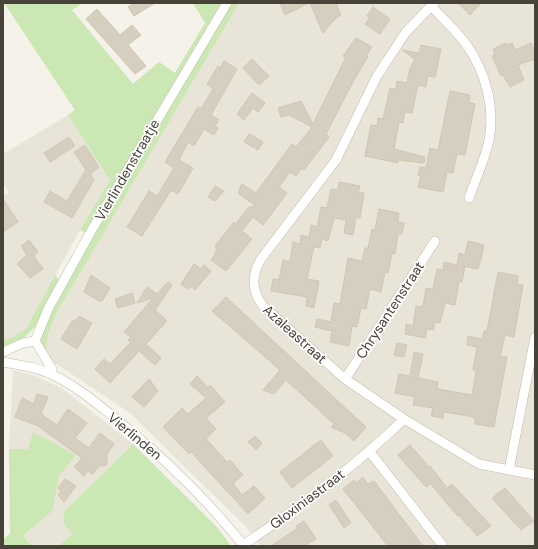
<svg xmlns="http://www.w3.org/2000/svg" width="538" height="549" font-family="'DM Sans',sans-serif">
<rect width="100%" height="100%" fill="#f4f2e9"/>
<!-- residential -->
<path fill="#e8e4d8" d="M 239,3 L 535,3 L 535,546 L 260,546 L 246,527 L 130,413 L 52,361 L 46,350 L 46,338 L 50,326 L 66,297 Z
M 68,115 L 110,180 L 80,230 L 26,329 L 9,339 L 3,340 L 3,196 L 9,193 L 3,183 L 3,154 Z
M 13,370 L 36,376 L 63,389 L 133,444 L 64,512 L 64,524 L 72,534 L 58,546 L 31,546 L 23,537 L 51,511 L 59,476 L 33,433 L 28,449 L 9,449 Z"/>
<!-- green -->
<path fill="#cbe7b4" d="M 4,3 L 83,3 L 72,10 L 133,84 L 159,62 L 175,73 L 205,23 L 193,3 L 239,3 L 66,297 C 56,314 46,330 46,350 L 42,346 L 40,339 L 47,321 L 92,236 L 80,230 L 110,180 L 68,115 L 75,110 Z
M 55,275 L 60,281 C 43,315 40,332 3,350 L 3,340 L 9,339 L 26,329 Z
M 33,432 L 76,455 L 59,476 L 52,511 L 23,536 L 31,546 L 5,546 L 3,539 L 10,534 L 9,449 L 28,449 Z
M 133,444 L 217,527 L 231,546 L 58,546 L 72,534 L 64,524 L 64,512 Z"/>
<!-- building -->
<path fill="#d6cfbf" stroke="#d0c7b2" d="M 134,3 L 155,3 L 134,16 L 128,7 Z
M 280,3 L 309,3 L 285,15 Z
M 310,3 L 336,3 L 341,15 L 334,20 L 323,33 Z
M 458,3 L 481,3 L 470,15 Z
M 373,7 L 390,19 L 380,34 L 365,24 L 370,17 L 367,16 Z
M 97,9 L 120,35 L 132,25 L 141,35 L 128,45 L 146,66 L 135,74 L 86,19 Z
M 356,38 L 372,47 L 366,56 L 368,57 L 355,78 L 326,134 L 329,137 L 304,170 L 302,168 L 296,176 L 290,172 L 279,187 L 287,193 L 263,225 L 253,217 L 242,231 L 252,239 L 226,271 L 211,260 L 216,253 L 215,252 L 217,249 L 215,246 L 234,222 L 235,225 L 249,207 L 256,206 L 239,194 L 239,190 L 242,184 L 256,193 L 292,144 L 296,147 L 312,127 L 289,115 L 281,117 L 278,108 L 301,101 L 313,124 L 346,57 L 343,56 Z
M 506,43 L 506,45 L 512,43 L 515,50 L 531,43 L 535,55 L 535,59 L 518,65 L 524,80 L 510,87 L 503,75 L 501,76 L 492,56 L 495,55 L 493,49 Z
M 421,45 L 441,49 L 435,77 L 428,76 L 426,87 L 418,85 L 412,113 L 405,112 L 403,123 L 399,122 L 394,149 L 425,157 L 424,163 L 398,160 L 398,163 L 365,156 L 371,125 L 377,126 L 378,118 L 383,119 L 390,88 L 396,89 L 397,81 L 407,83 L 410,68 L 415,59 L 402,50 L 419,53 Z
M 252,59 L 269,76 L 259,85 L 243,68 Z
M 224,61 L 237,69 L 211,115 L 219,120 L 215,126 L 218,128 L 214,135 L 204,129 L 194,146 L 188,142 L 179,160 L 193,168 L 178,194 L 171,190 L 142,236 L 127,227 L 149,191 L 157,196 L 174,168 L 165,162 L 198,107 L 201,109 L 213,89 L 207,84 L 218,66 L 220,68 Z
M 450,91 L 470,95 L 469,103 L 475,104 L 465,155 L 457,154 L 453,173 L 447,172 L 443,192 L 418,187 L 421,176 L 418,175 L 420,167 L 426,168 L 430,148 L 438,150 Z
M 252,93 L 265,103 L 258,112 L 253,108 L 244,120 L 237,114 Z
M 249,134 L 263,142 L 258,150 L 244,142 Z
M 69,137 L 75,146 L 50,162 L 44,153 Z
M 85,145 L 99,167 L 90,174 L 94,180 L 72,218 L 44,202 L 50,191 L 67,201 L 86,170 L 74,152 Z
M 339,182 L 360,186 L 358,193 L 364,193 L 360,218 L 356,217 L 353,235 L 344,233 L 346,220 L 334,218 L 328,241 L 322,239 L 320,248 L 314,247 L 307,279 L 319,281 L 314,308 L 306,306 L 307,297 L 271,291 L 273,279 L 279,280 L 283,260 L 290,262 L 293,242 L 300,244 L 301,235 L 309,237 L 311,225 L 317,227 L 321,207 L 327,208 L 331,189 L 338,190 Z
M 215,186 L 224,191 L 215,201 L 208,197 Z
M 3,199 L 18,222 L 3,232 Z
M 379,209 L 399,213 L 398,222 L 404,223 L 402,234 L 398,234 L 395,254 L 392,253 L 388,273 L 385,272 L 381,292 L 370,289 L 366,309 L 361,308 L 357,327 L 352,326 L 349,346 L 330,342 L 332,331 L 315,327 L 317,319 L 331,322 L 334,303 L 340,304 L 348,258 L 362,261 L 365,248 L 368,248 L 372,229 L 375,230 Z
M 29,240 L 38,252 L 34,256 L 43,269 L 30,278 L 17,264 L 27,255 L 21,246 Z
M 468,241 L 484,245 L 482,255 L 478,269 L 462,266 L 465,266 L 462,282 L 459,281 L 455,305 L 445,303 L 440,323 L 435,322 L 433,330 L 427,329 L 425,338 L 405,334 L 406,324 L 413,326 L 416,306 L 423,307 L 426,288 L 433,289 L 437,269 L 443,270 L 444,262 L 457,265 L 459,253 L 465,255 Z
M 194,264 L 201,269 L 204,265 L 211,271 L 195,290 L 190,286 L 188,289 L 181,284 Z
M 498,272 L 518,276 L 517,284 L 523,285 L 514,337 L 505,335 L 500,356 L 507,357 L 494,427 L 475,424 L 475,418 L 469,416 L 444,412 L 443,418 L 431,416 L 433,408 L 413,405 L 415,397 L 395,393 L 399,374 L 410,376 L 414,352 L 423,354 L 418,378 L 438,382 L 437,389 L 472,395 L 476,372 L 476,370 L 473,370 L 477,347 L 467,345 L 468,336 L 482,339 L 484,331 L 487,331 Z
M 91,275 L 110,288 L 102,301 L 99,301 L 84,292 Z
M 168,282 L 172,285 L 155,310 L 167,321 L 146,344 L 161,358 L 155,365 L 139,351 L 110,383 L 95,369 L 104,359 L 110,364 L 131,342 L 128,340 L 131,337 L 124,332 L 153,298 L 137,303 L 147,287 L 157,294 Z
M 132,293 L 135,303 L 118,308 L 115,299 Z
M 226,297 L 366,427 L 354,441 L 345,433 L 331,427 L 334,424 L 286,380 L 274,394 L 263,390 L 280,370 L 212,311 Z
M 79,316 L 92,323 L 77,349 L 61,339 L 73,320 L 75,321 Z
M 397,343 L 407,345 L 404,357 L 394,355 Z
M 197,376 L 208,387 L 210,385 L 225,402 L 206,418 L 216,429 L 206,439 L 227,462 L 230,460 L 243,475 L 233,483 L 242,495 L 254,486 L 265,498 L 248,514 L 191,452 L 189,454 L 163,427 L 182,408 L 188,414 L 206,398 L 190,384 Z
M 149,379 L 158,391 L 144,407 L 132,397 Z
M 37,394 L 48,397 L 41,414 L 57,425 L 68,409 L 87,423 L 75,438 L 89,448 L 100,433 L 114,444 L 107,454 L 107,465 L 99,466 L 93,474 L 88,471 L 84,476 L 74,467 L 82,458 L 38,426 L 15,417 L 22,398 L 34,404 Z
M 255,436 L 262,443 L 256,450 L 248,442 Z
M 321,440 L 333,456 L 292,488 L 280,472 Z
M 410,445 L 429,467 L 430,466 L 447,488 L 452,484 L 491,526 L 477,536 L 469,525 L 468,526 L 459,515 L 458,516 L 448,505 L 431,484 L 426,487 L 398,455 Z
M 363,477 L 368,484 L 374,481 L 423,546 L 388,546 L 343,489 L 354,480 L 356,483 Z
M 65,479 L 76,486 L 64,502 L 58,495 L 61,491 L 58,488 Z
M 505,488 L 534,521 L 521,530 L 492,498 Z
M 336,500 L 351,523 L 344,528 L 329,505 Z
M 304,521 L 316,539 L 304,546 L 271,546 L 298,528 L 296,526 Z"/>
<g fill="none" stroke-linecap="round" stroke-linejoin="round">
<defs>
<path id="minor" d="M 434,3 L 406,32 L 377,76 L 336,160 L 261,259 C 252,274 251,291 263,306 L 345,379 L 404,419 L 479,464 L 535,475
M 431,6 C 443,19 458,32 468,47 C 486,73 495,109 489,140 C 485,160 475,180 469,198
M 35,341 L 48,309 L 90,233 L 227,3
M 35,341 L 52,369 L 52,374
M 3,352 L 23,343 L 35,341
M 3,362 C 19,365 38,367 53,375 C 76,386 95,402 115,418 C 162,456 206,498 244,546
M 345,379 L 435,241
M 370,452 L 443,546
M 509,470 L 535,337
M 243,545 C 300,507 355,467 404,419"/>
</defs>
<!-- minor casing -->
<use href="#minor" stroke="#c0bbac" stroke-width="10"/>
<!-- minor -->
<use href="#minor" stroke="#fff" stroke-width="9"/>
</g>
<g text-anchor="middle" stroke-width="3.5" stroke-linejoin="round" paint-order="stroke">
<!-- street labels -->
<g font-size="14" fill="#484338" stroke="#fff">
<text transform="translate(127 170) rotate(-60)" y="5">Vierlindenstraatje</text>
<text transform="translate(390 310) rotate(-57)" y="5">Chrysantenstraat</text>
<text transform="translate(295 334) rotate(42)" y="5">Azaleastraat</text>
<text transform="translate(135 436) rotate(40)" y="5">Vierlinden</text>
<text transform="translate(307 499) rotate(-37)" y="5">Gloxiniastraat</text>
</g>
</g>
<!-- border -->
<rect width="538" height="549" fill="none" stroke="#484338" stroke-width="8"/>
</svg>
